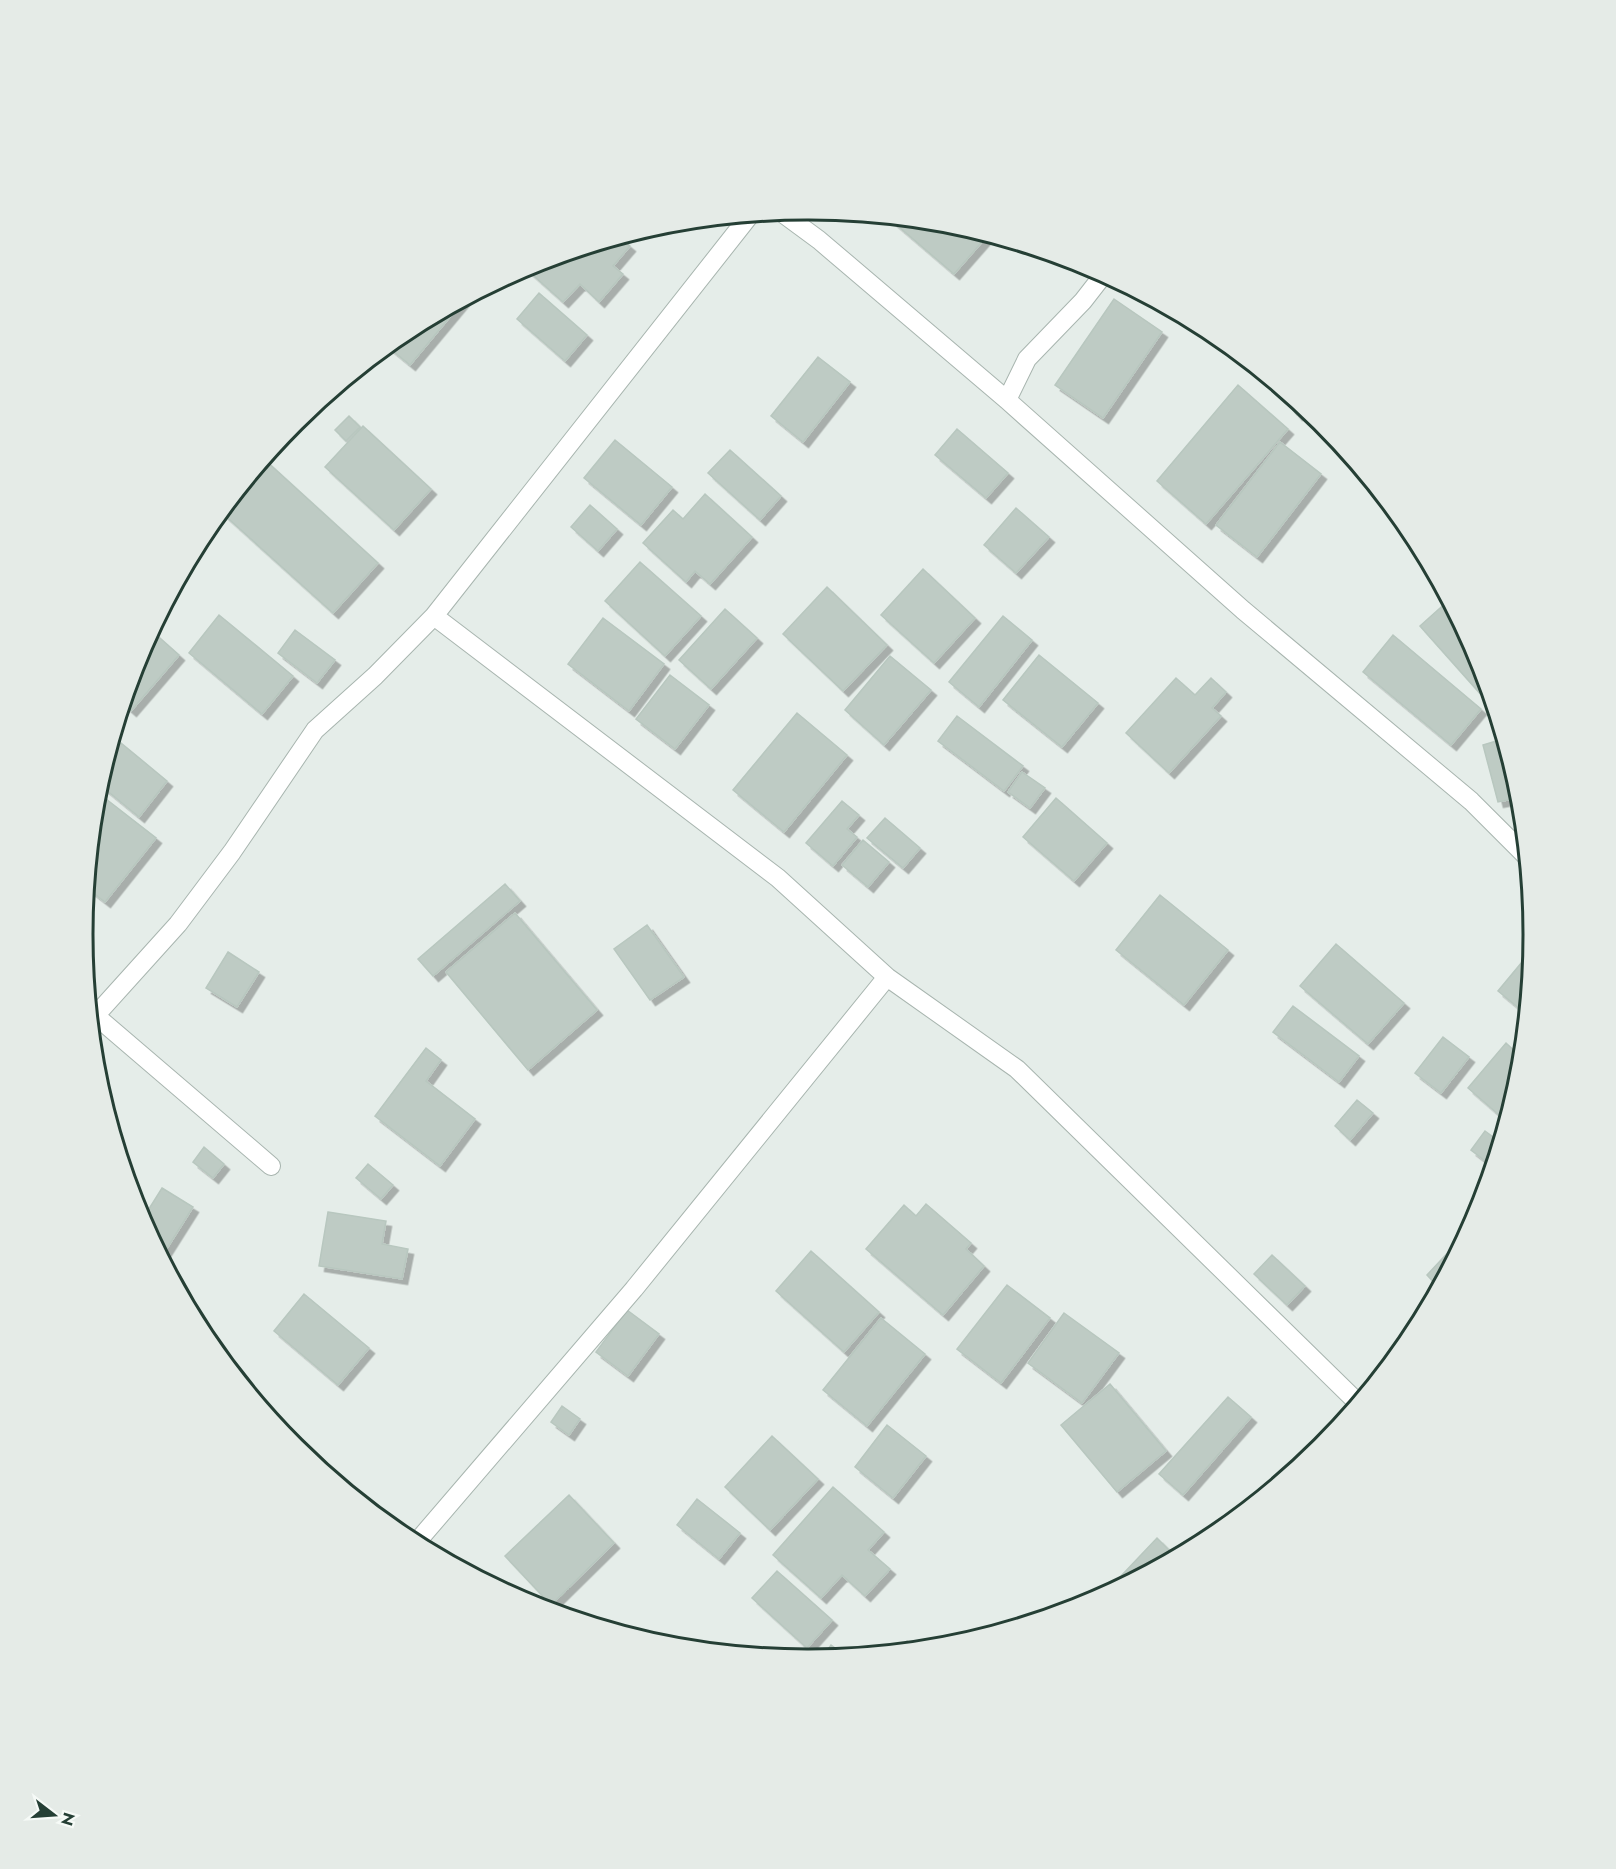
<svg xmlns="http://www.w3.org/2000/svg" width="1616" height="1869" font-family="Jost,sans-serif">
<defs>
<filter id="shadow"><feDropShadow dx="5.5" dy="5.5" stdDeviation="0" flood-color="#0004"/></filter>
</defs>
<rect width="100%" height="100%" fill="#e5ede9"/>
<!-- building -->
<path fill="#becbc4" stroke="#b8c7bf" stroke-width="1.5" filter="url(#shadow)" d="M 895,218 L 950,223 L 988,235 L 954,274 L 892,221 Z
M 619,237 L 630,246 L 613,266 L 623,274 L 599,302 L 580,284 L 563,302 L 524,267 Z
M 539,293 L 587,335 L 565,361 L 517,319 Z
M 1114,299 L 1162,332 L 1103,418 L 1055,385 Z
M 464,300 L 410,365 L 387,346 L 405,331 Z
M 818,357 L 850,382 L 803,442 L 771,416 Z
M 1238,385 L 1288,429 L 1206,524 L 1157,481 Z
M 1286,393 L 1305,409 L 1297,415 L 1281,396 Z
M 349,416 L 360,427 L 346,441 L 335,430 Z
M 363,426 L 431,489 L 394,530 L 325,467 Z
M 957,429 L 1008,473 L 986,498 L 935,455 Z
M 615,440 L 672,487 L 641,525 L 584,478 Z
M 1280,442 L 1321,474 L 1257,557 L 1216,525 Z
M 730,450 L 781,496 L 760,520 L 708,473 Z
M 264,459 L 378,563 L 333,613 L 221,512 Z
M 705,494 L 752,537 L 710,584 L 695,571 L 686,582 L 643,543 L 673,510 L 683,519 Z
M 590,505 L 617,529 L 598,551 L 571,527 Z
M 1016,508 L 1049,537 L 1016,573 L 984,545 Z
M 640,562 L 701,616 L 665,656 L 605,601 Z
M 923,569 L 975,618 L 934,663 L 881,615 Z
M 827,587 L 887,645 L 843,691 L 783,634 Z
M 1448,601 L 1478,657 L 1492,707 L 1420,626 Z
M 725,609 L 757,638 L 711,689 L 679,660 Z
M 219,615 L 293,676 L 262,714 L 189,653 Z
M 1003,616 L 1032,640 L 979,707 L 949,682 Z
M 603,618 L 664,664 L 629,711 L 568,664 Z
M 295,630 L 335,660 L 317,683 L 278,653 Z
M 152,631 L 179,655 L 131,711 L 123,704 L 138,657 Z
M 1393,635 L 1481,709 L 1451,745 L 1363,672 Z
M 1039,655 L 1098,703 L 1062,747 L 1003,700 Z
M 890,656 L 931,690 L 884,745 L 845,710 Z
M 670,675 L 709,705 L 675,749 L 636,719 Z
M 1176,678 L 1195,695 L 1211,678 L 1226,692 L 1212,708 L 1221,716 L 1169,773 L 1126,733 Z
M 797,713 L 847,755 L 784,832 L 733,790 Z
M 957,716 L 1023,766 L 1004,791 L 938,741 Z
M 1503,739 L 1520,793 L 1522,813 L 1518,798 L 1498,802 L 1483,745 Z
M 121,743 L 167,781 L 139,817 L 99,784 L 105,763 Z
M 1022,772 L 1045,788 L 1030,808 L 1008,792 Z
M 97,792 L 156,838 L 105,902 L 87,888 Z
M 1056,798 L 1107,843 L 1074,881 L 1023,837 Z
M 842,801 L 859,815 L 847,829 L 857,837 L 833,866 L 806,843 Z
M 885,818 L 920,848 L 903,868 L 867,838 Z
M 863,840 L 889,862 L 868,887 L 842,865 Z
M 505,884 L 520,901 L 433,976 L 418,959 Z
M 1160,895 L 1228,950 L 1184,1005 L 1116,950 Z
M 515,913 L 597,1010 L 528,1070 L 446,972 Z
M 647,925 L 684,977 L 650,1000 L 614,949 Z
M 1336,944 L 1404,1003 L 1368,1044 L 1300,986 Z
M 1532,950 L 1526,1014 L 1498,991 Z
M 228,952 L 259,972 L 237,1007 L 206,988 Z
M 1293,1006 L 1359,1056 L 1339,1082 L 1273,1032 Z
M 1443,1037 L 1469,1057 L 1441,1093 L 1415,1073 Z
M 1506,1043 L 1521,1057 L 1519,1076 L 1506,1121 L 1468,1088 Z
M 426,1048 L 441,1060 L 426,1081 L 475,1119 L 440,1166 L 375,1116 Z
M 1357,1100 L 1373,1113 L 1350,1140 L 1335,1126 Z
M 1485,1131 L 1500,1142 L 1492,1166 L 1471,1150 Z
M 204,1147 L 224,1164 L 213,1178 L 193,1162 Z
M 368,1164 L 393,1185 L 381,1199 L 356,1178 Z
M 162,1188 L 193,1207 L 164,1253 L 158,1249 L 142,1220 Z
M 926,1204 L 971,1243 L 966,1249 L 984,1266 L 943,1315 L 866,1249 L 904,1205 L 916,1216 Z
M 328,1212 L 386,1221 L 382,1244 L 408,1249 L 402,1279 L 319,1266 Z
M 1469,1230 L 1438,1287 L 1427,1275 Z
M 811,1251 L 879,1312 L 844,1352 L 776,1291 Z
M 1272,1255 L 1305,1286 L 1287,1305 L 1254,1274 Z
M 1007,1285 L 1050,1318 L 1001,1383 L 957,1349 Z
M 304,1294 L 369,1348 L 338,1385 L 274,1331 Z
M 627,1310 L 659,1334 L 628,1376 L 596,1352 Z
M 1064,1313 L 1119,1353 L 1082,1403 L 1028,1363 Z
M 881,1318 L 925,1354 L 867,1426 L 823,1390 Z
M 1110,1384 L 1166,1451 L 1117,1492 L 1061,1425 Z
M 1228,1397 L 1251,1417 L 1183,1495 L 1159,1474 Z
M 562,1406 L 580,1419 L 569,1435 L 551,1422 Z
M 264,1410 L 288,1429 L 284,1434 Z
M 887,1425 L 926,1456 L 893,1498 L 855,1467 Z
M 772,1436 L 818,1479 L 770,1530 L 725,1487 Z
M 344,1480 L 368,1502 L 365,1505 L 340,1485 Z
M 833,1487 L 884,1532 L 868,1550 L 890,1569 L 865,1596 L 842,1575 L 821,1598 L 773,1555 Z
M 569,1495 L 614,1543 L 551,1605 L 505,1556 Z
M 697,1499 L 740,1533 L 719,1559 L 677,1525 Z
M 1157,1538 L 1176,1557 L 1102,1596 Z
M 777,1571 L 832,1620 L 807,1648 L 752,1598 Z
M 488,1574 L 504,1591 L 483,1579 Z
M 1013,1619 L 1018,1625 L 1000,1631 Z
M 907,1641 L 914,1650 L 896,1651 Z
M 831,1645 L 846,1656 L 821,1659 Z"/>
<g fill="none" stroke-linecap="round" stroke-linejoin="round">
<defs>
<path id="street" d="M 781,212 L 819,240 L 1007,400 L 1243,610 L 1471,801 L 1526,856
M 1007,400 L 1027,359 L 1083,301 L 1104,274
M 434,616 L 778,878 L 887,977 L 1017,1069 L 1358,1403
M 90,1011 L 271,1166
M 95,1016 L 178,924 L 232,852 L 315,730 L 375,676 L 434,616 L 750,215
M 416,1543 L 634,1289 L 887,977"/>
</defs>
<!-- street casing -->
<use href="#street" stroke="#a8b5af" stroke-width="20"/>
<!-- street -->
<use href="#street" stroke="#fff" stroke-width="18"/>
</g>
<!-- crop -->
<path d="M0 0H1616V1869H0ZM807 220H809A714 714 0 0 1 1523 934V935A714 714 0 0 1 809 1649H807A714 714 0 0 1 93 935V934A714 714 0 0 1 807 220Z" fill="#e5ebe7" fill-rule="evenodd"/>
<path fill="none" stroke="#253f35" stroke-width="3" d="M807 220H809A714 714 0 0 1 1523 934V935A714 714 0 0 1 809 1649H807A714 714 0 0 1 93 935V934A714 714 0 0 1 807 220Z"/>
<!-- north arrow -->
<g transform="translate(54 1815) rotate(107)" stroke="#f6faf7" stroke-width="4.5" paint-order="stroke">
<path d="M0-4.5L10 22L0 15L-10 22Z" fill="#253f35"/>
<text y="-9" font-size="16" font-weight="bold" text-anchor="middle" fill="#253f35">N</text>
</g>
</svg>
